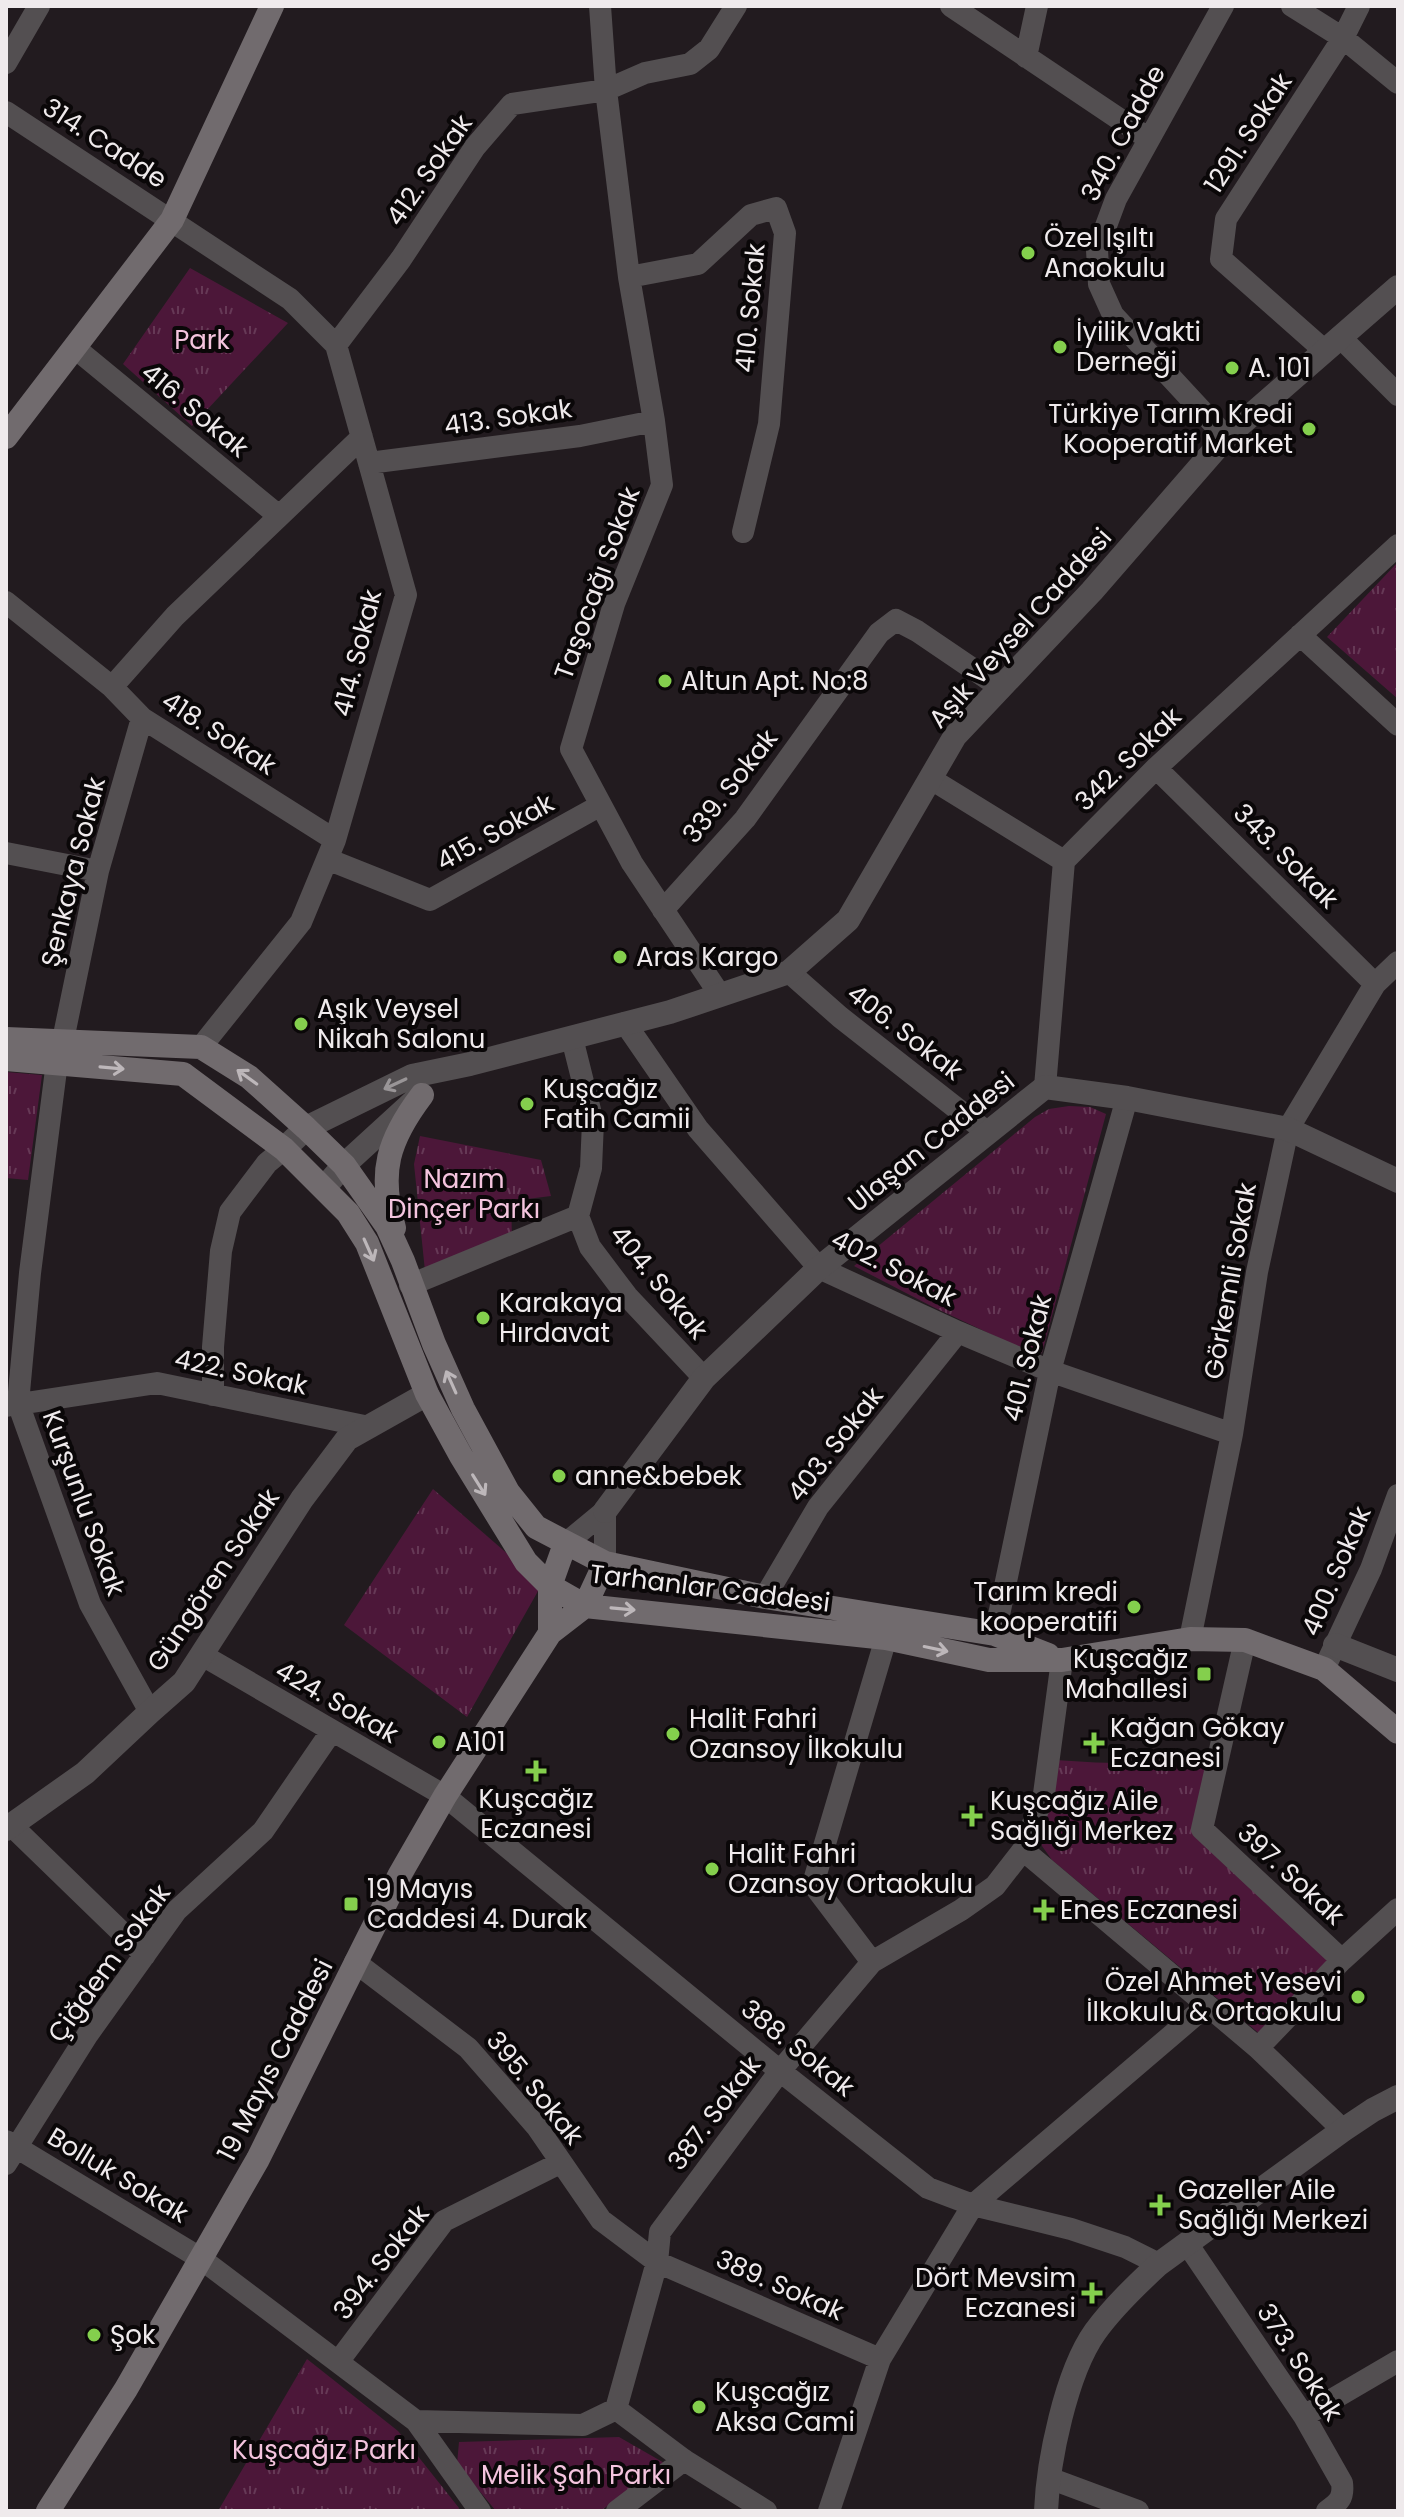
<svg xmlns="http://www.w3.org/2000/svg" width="1404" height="2517" font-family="Poppins,sans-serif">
<defs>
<pattern id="park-tufts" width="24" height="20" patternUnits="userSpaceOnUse" patternTransform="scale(2)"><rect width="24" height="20" fill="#4c1739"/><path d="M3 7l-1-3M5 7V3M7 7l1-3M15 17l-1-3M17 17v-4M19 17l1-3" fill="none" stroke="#663956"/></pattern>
</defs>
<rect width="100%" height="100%" fill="#221b1f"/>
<!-- park -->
<path fill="url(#park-tufts)" d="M 190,268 L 288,323 L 192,426 L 123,364 Z
M 1398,562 L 1398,699 L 1327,637 Z
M 6,1072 L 42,1075 L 28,1180 L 6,1178 Z
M 1069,1106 L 1090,1107 L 1106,1114 L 1042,1353 L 1035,1355 L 933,1307 L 854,1266 L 1035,1117 L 1049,1109 Z
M 420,1136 L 541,1160 L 551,1196 L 511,1201 L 512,1239 L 425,1271 L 414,1164 Z
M 433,1489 L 542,1584 L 467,1717 L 344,1625 Z
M 1216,1759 L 1197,1832 L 1334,1962 L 1261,2035 L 1052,1860 L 1042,1846 L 1039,1834 L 1055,1760 C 1109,1764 1162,1765 1216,1759 Z
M 307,2359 L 398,2431 L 459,2508 L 458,2511 L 218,2511 Z
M 619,2437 L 666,2464 L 662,2470 L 600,2511 L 496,2511 L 457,2464 L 459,2442 Z"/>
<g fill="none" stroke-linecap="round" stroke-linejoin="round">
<!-- minor -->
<path stroke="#534f51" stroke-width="22" d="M 600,6 L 606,90 L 629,277 L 654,421 L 662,485 L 614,604 L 571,749 L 632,863 L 720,995
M 951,6 L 1149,139
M 1223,6 L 1116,199 L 1097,250 L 1099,284 L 1113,315 L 1226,437
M 1292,6 L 1343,38 L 1398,83
M 1026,57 L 1037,6
M 6,63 L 39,6
M 6,112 L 290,299 L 336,345 L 406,595 L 335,840 L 301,922 L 201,1047
M 629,277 L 698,264 L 751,215 L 776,208 L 785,233 L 769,424 L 743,532
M 1340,337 L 1398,395
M 336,345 L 401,259 L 475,147 L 512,104 L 606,90 L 645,73 L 690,64 L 709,49 L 736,6
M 75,348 L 279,516
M 1325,351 L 1221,259 L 1226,219 L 1343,38 L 1359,6
M 369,463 L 580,436 L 654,421
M 6,602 L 112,687 L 142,718 L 335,840
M 1300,635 L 1398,725
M 112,687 L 175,616 L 362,437
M 1156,768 L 1375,984
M 931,779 L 1064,861
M 6,853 L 98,871
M 327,859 L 430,900 L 601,805
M 663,910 L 745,819 L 879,633 L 896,620 L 917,631 L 1001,688
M 789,972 L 840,1017 L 988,1133
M 625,1023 L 698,1129 L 819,1268 L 958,1332 L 1050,1371 L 1232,1434
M 572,1038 L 593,1122 L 591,1168 L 578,1216 L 590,1247 L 627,1296 L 704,1378
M 63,1040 L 98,871 L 142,718
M 57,1062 L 30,1273 L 18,1403 L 90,1604 L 150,1712
M 1045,1087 L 1064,861 L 1156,768 L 1398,545
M 410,1285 L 578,1216
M 213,1395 L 213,1347 L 221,1251 L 230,1212 L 267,1163 L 284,1149
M 6,1406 L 157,1383 L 369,1427
M 565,1544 L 605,1511
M 605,1563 L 605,1511
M 765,1597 L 818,1507 L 958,1332
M 995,1634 L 1050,1371 L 1127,1098
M 1190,1639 L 1232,1434 L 1257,1272 L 1288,1129 L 1375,984 L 1398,962
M 1245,1640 L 1202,1829 L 1342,1960
M 202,1655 L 445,1796 L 780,2071 L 928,2188 L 973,2205 L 1071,2229 L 1125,2247 L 1159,2264
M 1324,1669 L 1371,1569 L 1398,1495
M 11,1825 L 145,1955
M 1023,1850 L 1258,2048 L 1343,2130
M 355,1962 L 468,2048 L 537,2127 L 601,2220 L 657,2262 L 880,2359
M 872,1962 L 813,1884 L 886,1638
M 1258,2048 L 1342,1960 L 1398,1909
M 6,2141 L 200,2258 L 416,2421 L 583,2425 L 616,2409 L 684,2460 L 766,2511
M 6,2164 L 88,2034 L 176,1911 L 263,1831 L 331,1732
M 1188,2245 L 1304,2416 L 1342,2483 C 1344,2498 1339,2502 1327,2511
M 338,2362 L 444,2221 L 560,2163
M 616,2409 L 657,2262 L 660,2232 L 780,2071 L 872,1962 L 961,1910 L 995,1886 L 1023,1850 L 1044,1794 L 1062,1660
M 1304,2416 L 1398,2361
M 416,2421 L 480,2511
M 1049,2478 L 1138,2511
M 617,2511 L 684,2460
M 829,2511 L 880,2359 L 973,2205 L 1206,2006"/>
<!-- tertiary -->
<path stroke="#534f51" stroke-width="24" d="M 284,1149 L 306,1128 L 412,1076 L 470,1064 L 670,1012 L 789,972 L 848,920 L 955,736 L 1092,591 L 1226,437 L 1398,287
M 324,1188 L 344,1165 L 414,1101
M 605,1511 L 704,1378 L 819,1268 L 1045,1087 L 1127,1098 L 1288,1129 L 1398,1181
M 1335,1645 L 1398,1670
M 6,1829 L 85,1773 L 150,1712 L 184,1682 L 302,1499 L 347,1439 L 427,1394
M 1046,2511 C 1048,2461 1066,2373 1095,2332 C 1113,2307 1136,2285 1159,2264 L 1343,2130 L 1373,2110 L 1398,2097"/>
<!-- secondary -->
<path stroke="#716b6e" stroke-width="24" d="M 6,437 L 172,220 L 272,6
M 6,1039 L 201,1047 L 249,1077 L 306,1128 L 344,1165 L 387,1226 L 403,1261 L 434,1344 L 463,1409 L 508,1492 L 536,1527 L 605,1563 L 765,1597 L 995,1634 L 1048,1655
M 6,1059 L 183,1074 L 284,1149 L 348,1213 L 367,1243 L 427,1394 L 461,1456 L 526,1562 L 550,1586 L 585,1606 L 886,1638 L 989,1660 L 1062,1660 L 1190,1639 L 1245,1640 L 1324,1669 L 1398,1732
M 394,1228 C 378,1172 388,1140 422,1095
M 550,1633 L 550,1586 L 565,1544
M 48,2511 L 126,2389 L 258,2159 L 399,1876 L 445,1796 L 550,1633 L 585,1606 L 605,1563"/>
</g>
<!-- one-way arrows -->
<defs><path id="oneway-shaft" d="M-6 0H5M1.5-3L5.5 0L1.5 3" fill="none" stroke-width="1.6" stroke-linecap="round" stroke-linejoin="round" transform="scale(2)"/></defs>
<g stroke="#bdb7ba">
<use href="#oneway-shaft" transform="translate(112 1068) rotate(5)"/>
<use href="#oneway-shaft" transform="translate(247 1077) rotate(-144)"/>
<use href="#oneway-shaft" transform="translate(369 1250) rotate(66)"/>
<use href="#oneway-shaft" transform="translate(451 1382) rotate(-114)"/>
<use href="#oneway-shaft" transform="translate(479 1485) rotate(58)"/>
<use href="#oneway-shaft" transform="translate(623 1609) rotate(5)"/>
<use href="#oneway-shaft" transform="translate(936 1649) rotate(12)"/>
</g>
<use stroke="#999597" href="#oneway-shaft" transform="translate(395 1084) rotate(155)"/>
<!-- markers -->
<g fill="#84cf4d" stroke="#0a0708" stroke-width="3">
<circle cx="1028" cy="253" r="8"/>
<circle cx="1060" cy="347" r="8"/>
<circle cx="1232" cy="368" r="8"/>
<circle cx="1309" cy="429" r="8"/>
<circle cx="665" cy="681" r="8"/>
<circle cx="620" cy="957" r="8"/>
<circle cx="301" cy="1024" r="8"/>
<circle cx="527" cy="1104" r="8"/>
<circle cx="483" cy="1318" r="8"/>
<circle cx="559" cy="1476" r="8"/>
<circle cx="1134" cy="1607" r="8"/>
<rect x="1196" y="1666" width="16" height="16" rx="4"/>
<circle cx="673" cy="1734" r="8"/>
<circle cx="439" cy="1742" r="8"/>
<path d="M1090 1731h8v8h8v8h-8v8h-8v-8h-8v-8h8z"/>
<path d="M532 1759h8v8h8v8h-8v8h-8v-8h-8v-8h8z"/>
<path d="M968 1804h8v8h8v8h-8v8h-8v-8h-8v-8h8z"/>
<circle cx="712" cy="1869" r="8"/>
<rect x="343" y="1896" width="16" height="16" rx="4"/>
<path d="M1040 1898h8v8h8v8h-8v8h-8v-8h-8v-8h8z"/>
<circle cx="1358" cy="1997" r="8"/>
<path d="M1156 2193h8v8h8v8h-8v8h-8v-8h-8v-8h8z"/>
<path d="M1088 2281h8v8h8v8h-8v8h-8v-8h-8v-8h8z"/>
<circle cx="94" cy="2335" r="8"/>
<circle cx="699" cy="2407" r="8"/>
</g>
<g text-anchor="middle" stroke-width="8" stroke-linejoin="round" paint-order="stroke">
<!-- street labels -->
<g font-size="26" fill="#efeaec" stroke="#0a0708">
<text transform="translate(1123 133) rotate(-62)" y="9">340. Cadde</text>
<text transform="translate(1248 133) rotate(-57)" y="9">1291. Sokak</text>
<text transform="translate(105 143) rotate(33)" y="9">314. Cadde</text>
<text transform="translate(429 170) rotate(-55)" y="9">412. Sokak</text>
<text transform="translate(750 308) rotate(-85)" y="9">410. Sokak</text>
<text transform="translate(195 410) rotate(40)" y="9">416. Sokak</text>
<text transform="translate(508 417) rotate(-8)" y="9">413. Sokak</text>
<text transform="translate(597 583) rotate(-70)" y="9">Taşocağı Sokak</text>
<text transform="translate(1020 628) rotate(-48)" y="9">Aşık Veysel Caddesi</text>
<text transform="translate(357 653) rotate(-76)" y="9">414. Sokak</text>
<text transform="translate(219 733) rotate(33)" y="9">418. Sokak</text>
<text transform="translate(1128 759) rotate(-44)" y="9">342. Sokak</text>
<text transform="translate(730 786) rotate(-52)" y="9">339. Sokak</text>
<text transform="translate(495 832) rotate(-29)" y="9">415. Sokak</text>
<text transform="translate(1286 856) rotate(45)" y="9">343. Sokak</text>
<text transform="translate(73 872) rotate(-76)" y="9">Şenkaya Sokak</text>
<text transform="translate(905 1032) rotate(38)" y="9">406. Sokak</text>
<text transform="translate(931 1142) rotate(-39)" y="9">Ulaşan Caddesi</text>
<text transform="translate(894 1268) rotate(27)" y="9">402. Sokak</text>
<text transform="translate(1230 1281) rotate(-80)" y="9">Görkemli Sokak</text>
<text transform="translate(659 1282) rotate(51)" y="9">404. Sokak</text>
<text transform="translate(1027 1358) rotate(-76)" y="9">401. Sokak</text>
<text transform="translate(241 1372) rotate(12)" y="9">422. Sokak</text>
<text transform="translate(835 1444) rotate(-52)" y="9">403. Sokak</text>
<text transform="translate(84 1503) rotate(70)" y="9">Kurşunlu Sokak</text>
<text transform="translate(1336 1571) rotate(-67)" y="9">400. Sokak</text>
<text transform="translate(213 1580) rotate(-56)" y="9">Güngören Sokak</text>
<text transform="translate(710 1588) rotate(7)" y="9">Tarhanlar Caddesi</text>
<text transform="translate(337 1702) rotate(30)" y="9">424. Sokak</text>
<text transform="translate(1291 1874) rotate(43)" y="9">397. Sokak</text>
<text transform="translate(109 1963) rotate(-54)" y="9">Çiğdem Sokak</text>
<text transform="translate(798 2048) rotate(39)" y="9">388. Sokak</text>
<text transform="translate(275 2060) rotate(-63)" y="9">19 Mayıs Caddesi</text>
<text transform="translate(535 2088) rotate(51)" y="9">395. Sokak</text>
<text transform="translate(714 2113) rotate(-53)" y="9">387. Sokak</text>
<text transform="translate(118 2175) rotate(31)" y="9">Bolluk Sokak</text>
<text transform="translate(381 2262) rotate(-52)" y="9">394. Sokak</text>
<text transform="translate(780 2285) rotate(24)" y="9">389. Sokak</text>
<text transform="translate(1300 2362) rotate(57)" y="9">373. Sokak</text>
</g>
<!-- poi labels -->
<g font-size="26" fill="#efeaec" stroke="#0a0708" text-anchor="start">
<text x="1044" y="247">Özel Işıltı<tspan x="1044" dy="30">Anaokulu</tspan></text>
<text x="1076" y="341">İyilik Vakti<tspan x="1076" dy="30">Derneği</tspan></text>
<text x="1248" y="377">A. 101</text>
<text x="1293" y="423" text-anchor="end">Türkiye Tarım Kredi<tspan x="1293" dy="30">Kooperatif Market</tspan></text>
<text x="681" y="690">Altun Apt. No:8</text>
<text x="636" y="966">Aras Kargo</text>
<text x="317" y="1018">Aşık Veysel<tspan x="317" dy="30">Nikah Salonu</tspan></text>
<text x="543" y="1098">Kuşcağız<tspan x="543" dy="30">Fatih Camii</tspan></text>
<text x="499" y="1312">Karakaya<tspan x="499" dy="30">Hırdavat</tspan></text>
<text x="575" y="1485">anne&amp;bebek</text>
<text x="1118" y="1601" text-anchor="end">Tarım kredi<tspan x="1118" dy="30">kooperatifi</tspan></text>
<text x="1188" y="1668" text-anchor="end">Kuşcağız<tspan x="1188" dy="30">Mahallesi</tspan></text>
<text x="689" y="1728">Halit Fahri<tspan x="689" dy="30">Ozansoy İlkokulu</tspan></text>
<text x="1110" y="1737">Kağan Gökay<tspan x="1110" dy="30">Eczanesi</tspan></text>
<text x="455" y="1751">A101</text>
<text x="536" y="1808" text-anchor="middle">Kuşcağız<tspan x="536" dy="30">Eczanesi</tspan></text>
<text x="990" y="1810">Kuşcağız Aile<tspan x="990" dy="30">Sağlığı Merkez</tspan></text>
<text x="728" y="1863">Halit Fahri<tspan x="728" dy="30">Ozansoy Ortaokulu</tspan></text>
<text x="367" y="1898">19 Mayıs<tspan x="367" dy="30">Caddesi 4. Durak</tspan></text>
<text x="1060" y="1919">Enes Eczanesi</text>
<text x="1342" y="1991" text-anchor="end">Özel Ahmet Yesevi<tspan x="1342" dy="30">İlkokulu &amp; Ortaokulu</tspan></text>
<text x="1178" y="2199">Gazeller Aile<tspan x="1178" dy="30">Sağlığı Merkezi</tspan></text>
<text x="1076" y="2287" text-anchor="end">Dört Mevsim<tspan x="1076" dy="30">Eczanesi</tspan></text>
<text x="110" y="2344">Şok</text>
<text x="715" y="2401">Kuşcağız<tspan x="715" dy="30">Aksa Cami</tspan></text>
</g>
<!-- park labels -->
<g font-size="26" fill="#f4c4de" stroke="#0a0708">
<text x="202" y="349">Park</text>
<text x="464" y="1188">Nazım<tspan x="464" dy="30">Dinçer Parkı</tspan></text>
<text x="324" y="2459">Kuşcağız Parkı</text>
<text x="576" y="2484">Melik Şah Parkı</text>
</g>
</g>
<!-- border -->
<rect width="1404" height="2517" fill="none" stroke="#efeaec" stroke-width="16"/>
</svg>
